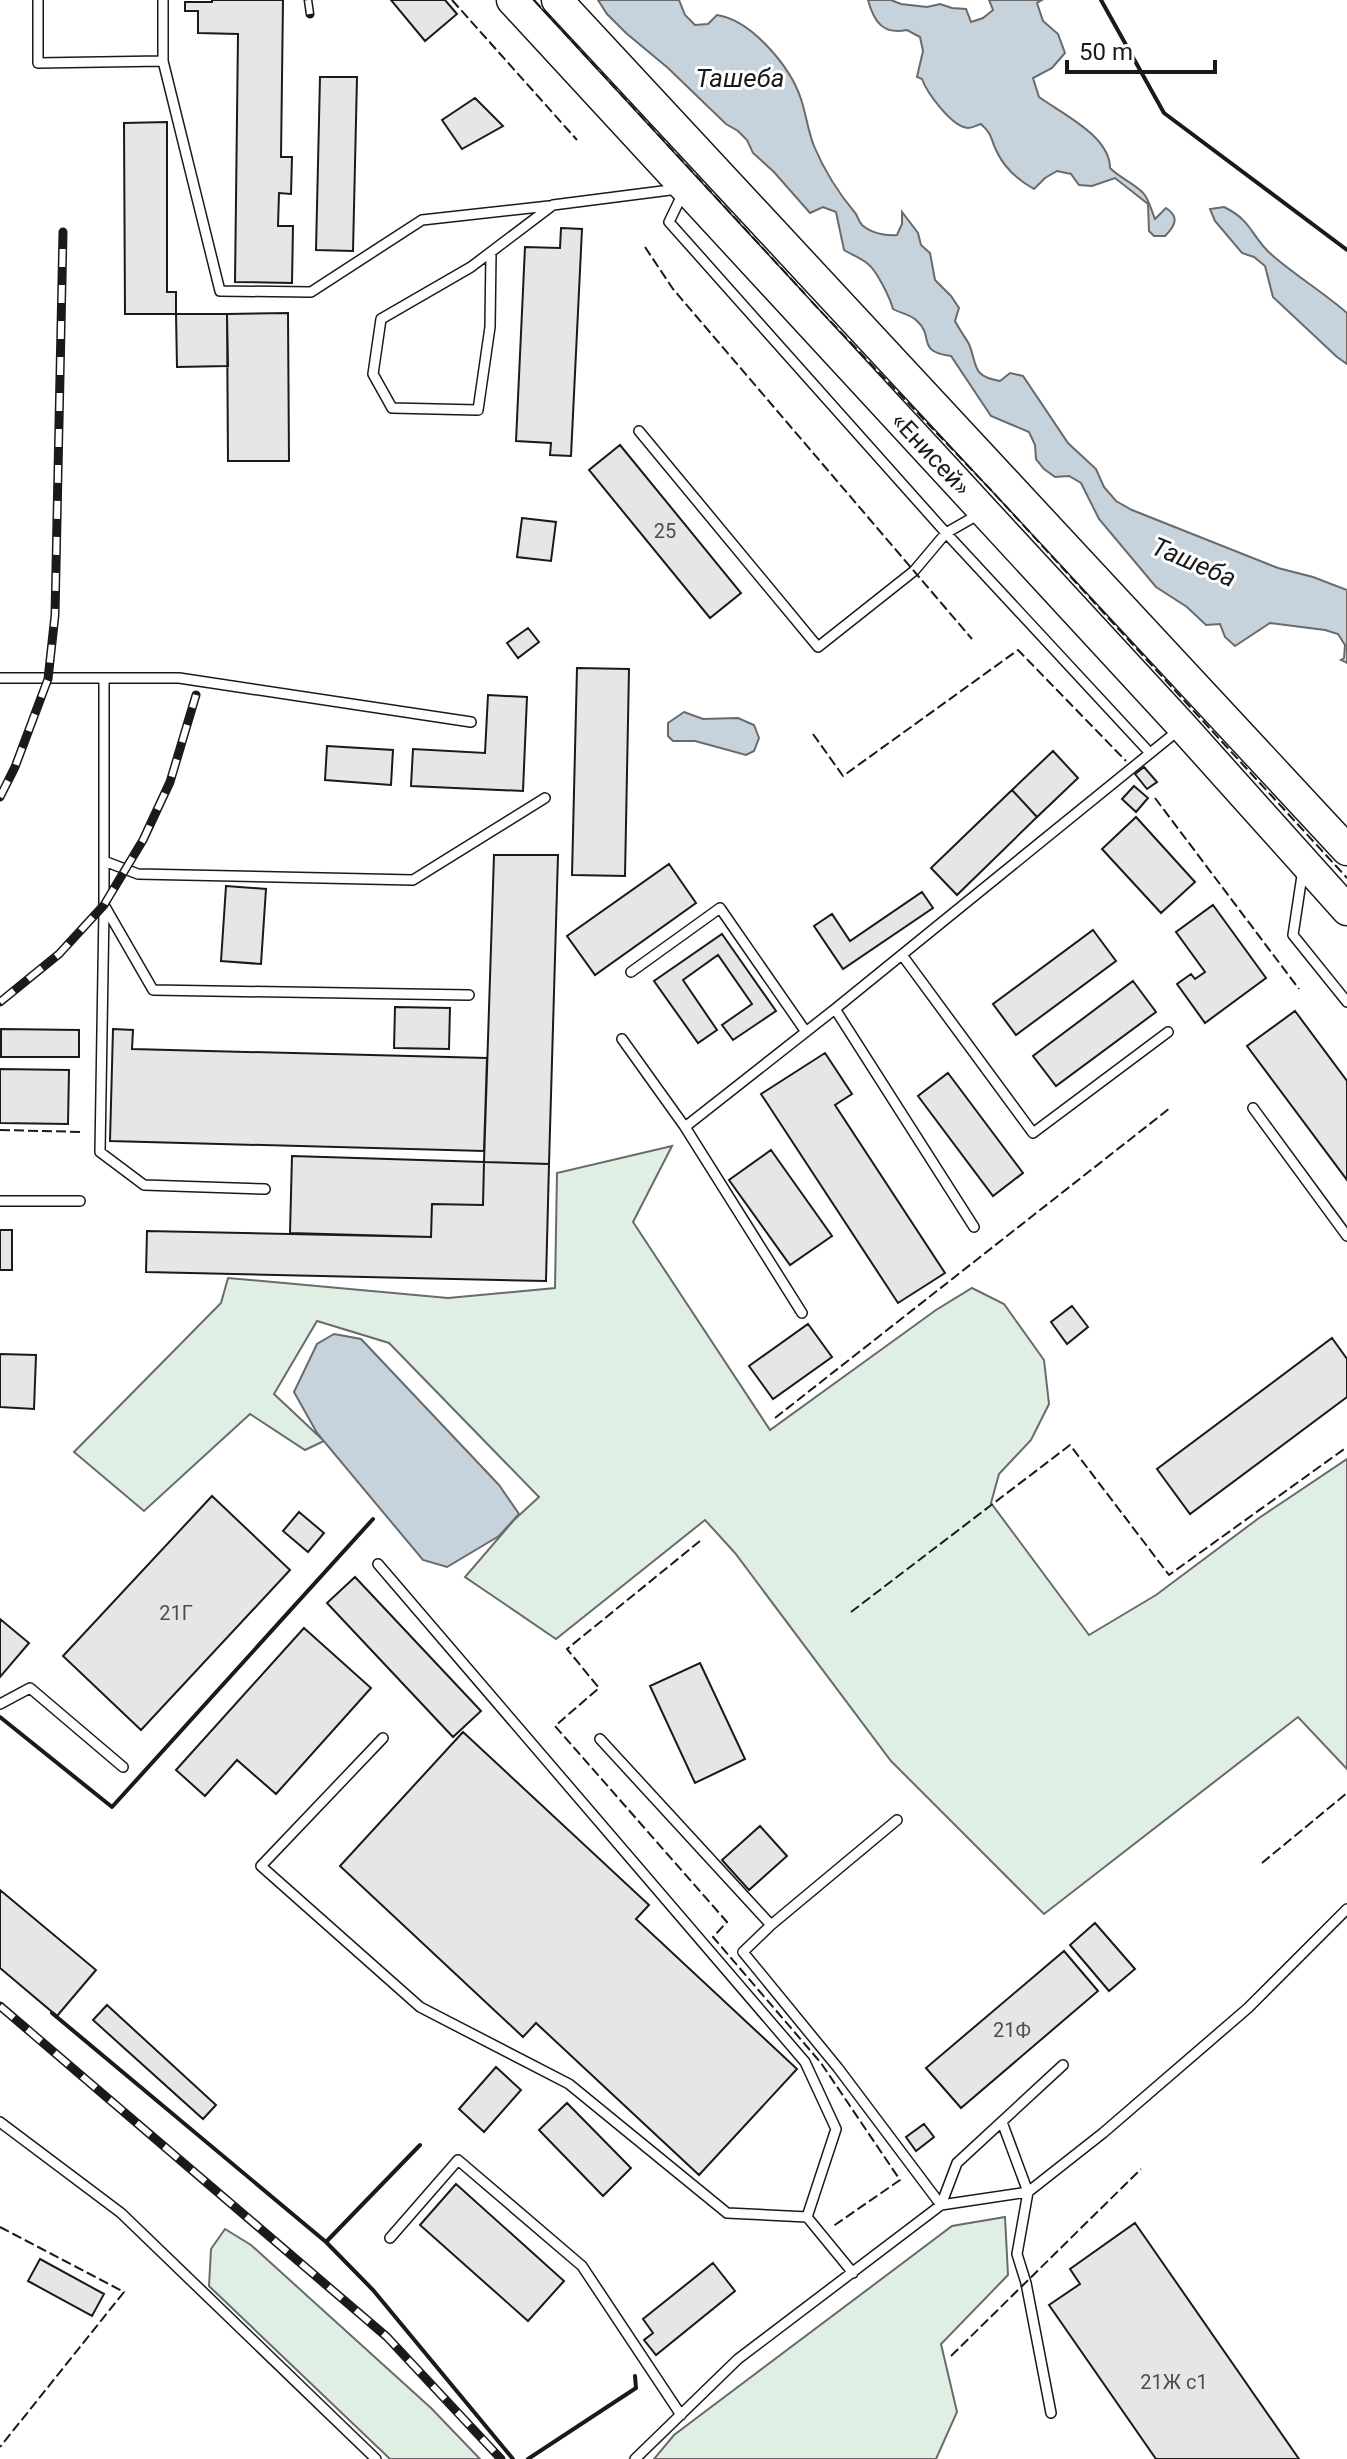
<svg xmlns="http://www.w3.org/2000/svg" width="1347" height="2459" font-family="Roboto,sans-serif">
<rect width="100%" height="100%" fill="#fff"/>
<!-- green -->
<path fill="#e0efe3" stroke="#6a6a6a" stroke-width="2" d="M 672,1146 L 633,1222 L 770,1430 L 936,1310 L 972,1288 L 1004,1304 L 1044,1360 L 1049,1404 L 1031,1440 L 999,1474 L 991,1503 L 1089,1635 L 1156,1595 L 1259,1518 L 1347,1459 L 1347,1769 L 1298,1717 L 1044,1914 L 891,1761 L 735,1553 L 705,1520 L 556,1639 L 465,1577 L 514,1520 L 539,1497 L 389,1343 L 317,1321 L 274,1394 L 324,1441 L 305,1450 L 250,1414 L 144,1511 L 74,1452 L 221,1303 L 228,1278 L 448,1298 L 555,1288 L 557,1173 Z
M 1005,2217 L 1008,2275 L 941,2344 L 957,2412 L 936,2459 L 654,2459 L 674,2435 L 952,2226 Z
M 225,2229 L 251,2245 L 431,2408 L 480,2459 L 390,2459 L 209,2286 L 211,2249 Z"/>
<!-- water -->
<path fill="#c6d2dc" stroke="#6a6a6a" stroke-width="2" d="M 598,0 L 679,0 L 685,15 L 695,25 L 708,24 L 717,15 C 751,20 790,66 801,99 C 806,114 808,131 814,146 C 824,170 840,195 856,214 C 858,218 859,222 862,225 C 871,233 885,236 897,235 L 902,224 L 902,212 L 918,233 L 921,245 L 930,253 L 935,280 L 951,296 L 959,308 L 955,321 C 959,329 965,337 969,344 C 978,366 971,376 1000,381 L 1010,373 L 1023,376 L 1068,443 L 1096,469 L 1104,487 L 1116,501 L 1132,510 L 1278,568 L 1313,577 L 1347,590 L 1347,663 L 1341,660 L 1344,658 L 1345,645 L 1338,634 L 1325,630 L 1270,623 L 1235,646 L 1225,637 L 1220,624 L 1206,625 L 1187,607 L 1156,587 L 1099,519 L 1081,483 L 1069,476 L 1055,477 L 1044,469 L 1036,459 L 1035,445 L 1029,432 L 991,416 L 951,356 C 915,351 935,337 917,321 C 912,315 900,313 893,309 C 890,298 877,271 868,264 C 861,258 852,255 844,250 L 836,212 L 823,207 L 810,213 L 774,172 L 753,153 L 747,140 L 738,131 L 726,124 L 668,68 L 626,33 L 607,14 Z
M 868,0 L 891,0 L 901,4 L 927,7 L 940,4 L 952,8 L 966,9 L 971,22 L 983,18 L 993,10 L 989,0 L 1042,0 L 1037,3 L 1043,21 L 1058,34 L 1065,53 L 1052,68 L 1033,78 L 1039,97 C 1061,113 1110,136 1110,168 C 1121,179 1136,184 1144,194 C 1150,202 1151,210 1155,219 L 1166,208 C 1180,217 1175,226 1165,236 L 1154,236 L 1149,231 L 1148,204 L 1115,178 L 1092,186 L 1079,185 L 1071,174 L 1057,171 L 1045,178 L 1034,189 C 1018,180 1005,169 997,152 C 990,139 994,136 981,124 C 977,125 973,128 968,128 C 952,127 927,93 922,79 L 917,77 L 923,51 L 920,37 L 907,30 C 883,35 874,22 868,0 Z
M 1224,207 C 1253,221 1251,237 1272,255 C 1296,276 1323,292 1347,313 L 1347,364 L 1337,357 L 1273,297 L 1265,266 L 1254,257 L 1242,253 L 1215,221 L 1210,209 Z
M 684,712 L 703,719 L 738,718 L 754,725 L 759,738 L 754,751 L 746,755 L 695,741 L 673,741 L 668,736 L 668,723 Z
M 334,1334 L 361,1339 L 499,1485 L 519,1514 L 499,1536 L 447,1567 L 423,1560 L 317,1433 L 294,1392 L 317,1344 Z"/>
<!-- building -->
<path fill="#e6e6e6" stroke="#1a1a1a" stroke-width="2" d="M 212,0 L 283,0 L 281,157 L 292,157 L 291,194 L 279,193 L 278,226 L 293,226 L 292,283 L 235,282 L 238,34 L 198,33 L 198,11 L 185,11 L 185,2 L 212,2 Z
M 391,0 L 445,0 L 457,14 L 425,41 Z
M 320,77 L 357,77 L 353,251 L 316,250 Z
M 475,98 L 503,126 L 462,149 L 442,120 Z
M 167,122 L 167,292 L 176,292 L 176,314 L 125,314 L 124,123 Z
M 561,228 L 582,229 L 571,456 L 550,455 L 551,443 L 516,441 L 525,247 L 560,248 Z
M 288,313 L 289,461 L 228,461 L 227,314 Z
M 176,314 L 227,314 L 228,366 L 177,367 Z
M 620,445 L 741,593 L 710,618 L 589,470 Z
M 522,518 L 556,522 L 551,561 L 517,557 Z
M 528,628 L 539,642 L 518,658 L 507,643 Z
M 577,668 L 629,669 L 625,876 L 572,875 Z
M 488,695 L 527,697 L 523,791 L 411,786 L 413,749 L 485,753 Z
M 327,746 L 393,750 L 391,785 L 325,780 Z
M 1053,751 L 1078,778 L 1037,817 L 1012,790 Z
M 1144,767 L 1157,782 L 1147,789 L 1135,774 Z
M 1134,786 L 1148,798 L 1136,812 L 1122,799 Z
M 1012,790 L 1037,817 L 957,895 L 931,868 Z
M 1136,817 L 1195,882 L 1161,913 L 1102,849 Z
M 494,855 L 558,855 L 549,1164 L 484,1162 Z
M 669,864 L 696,903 L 595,975 L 567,936 Z
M 226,886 L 266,889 L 261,964 L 221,961 Z
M 922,892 L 933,908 L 843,969 L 814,926 L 832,914 L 850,941 Z
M 1213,905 L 1266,978 L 1205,1023 L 1177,984 L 1191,974 L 1195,979 L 1205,972 L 1176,932 Z
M 1093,930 L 1116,961 L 1016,1035 L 993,1004 Z
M 722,934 L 776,1011 L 733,1040 L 722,1025 L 752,1004 L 718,955 L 683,980 L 717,1030 L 698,1043 L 654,981 Z
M 1133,981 L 1156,1012 L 1056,1086 L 1033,1056 Z
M 395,1007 L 450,1008 L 449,1049 L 394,1048 Z
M 1295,1011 L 1347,1081 L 1347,1180 L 1247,1046 Z
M 1,1029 L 79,1030 L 79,1057 L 1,1057 Z
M 113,1029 L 133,1030 L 132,1049 L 487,1058 L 484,1151 L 110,1141 Z
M 825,1053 L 852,1094 L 835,1105 L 945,1273 L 898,1303 L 761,1094 Z
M 0,1069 L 69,1070 L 68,1124 L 0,1123 Z
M 948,1073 L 1023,1173 L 993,1196 L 918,1096 Z
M 771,1150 L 832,1236 L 790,1265 L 729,1180 Z
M 292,1156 L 484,1162 L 483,1205 L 432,1204 L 431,1237 L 290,1233 Z
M 484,1162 L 549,1164 L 546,1281 L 146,1272 L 147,1231 L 431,1237 L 432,1204 L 483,1205 Z
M 0,1230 L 12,1230 L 12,1270 L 0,1270 Z
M 1072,1306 L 1088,1327 L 1067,1344 L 1051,1322 Z
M 808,1324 L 832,1357 L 773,1399 L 749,1366 Z
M 1332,1338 L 1347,1359 L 1347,1397 L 1190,1514 L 1157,1469 Z
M 0,1354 L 36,1355 L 34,1409 L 0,1407 Z
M 212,1496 L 290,1570 L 141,1730 L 63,1656 Z
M 299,1512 L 324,1533 L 308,1552 L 283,1531 Z
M 355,1577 L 481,1711 L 453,1737 L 327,1603 Z
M 0,1619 L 29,1643 L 0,1677 Z
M 304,1628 L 371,1688 L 276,1794 L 237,1760 L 205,1796 L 176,1770 Z
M 700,1663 L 745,1759 L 695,1783 L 650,1686 Z
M 463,1732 L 649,1905 L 636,1919 L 797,2069 L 699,2175 L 536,2023 L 523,2037 L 340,1866 Z
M 760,1826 L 787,1856 L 749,1890 L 722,1860 Z
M 0,1890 L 96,1970 L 57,2016 L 0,1968 Z
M 1095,1923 L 1135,1969 L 1109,1991 L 1070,1945 Z
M 1064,1951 L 1098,1991 L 961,2108 L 926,2068 Z
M 107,2005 L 216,2105 L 203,2119 L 93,2020 Z
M 496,2067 L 521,2090 L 484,2132 L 459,2109 Z
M 567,2103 L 631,2168 L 603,2196 L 539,2130 Z
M 924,2124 L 934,2137 L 916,2151 L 906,2137 Z
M 456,2184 L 564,2281 L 528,2321 L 420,2225 Z
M 1135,2223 L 1299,2459 L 1156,2459 L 1049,2305 L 1080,2284 L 1070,2269 Z
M 40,2259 L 104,2294 L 92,2316 L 28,2281 Z
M 713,2263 L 735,2291 L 656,2355 L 644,2340 L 653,2333 L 643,2319 Z"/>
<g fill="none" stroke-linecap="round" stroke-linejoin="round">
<defs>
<path id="service" d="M 38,0 L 38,63 L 163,61
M 163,0 L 163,61 L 220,291 L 311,292 L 422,220 L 549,206
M 682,195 L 669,222 L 946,533 L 1150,753
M 491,252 L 490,327 L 478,410 L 392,408 L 373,374 L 381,319 L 471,267 L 553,205 L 678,189
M 639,431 L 818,647 L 914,571 L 946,533 L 981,513
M 0,678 L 179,678 L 471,722
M 104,679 L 104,905 L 153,990 L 469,995
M 104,861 L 138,874 L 413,880 L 545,798
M 1303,869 L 1293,935 L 1347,1002
M 104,909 L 100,1152 L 144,1185 L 265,1189
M 902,955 L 1033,1133 L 1168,1032
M 631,972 L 720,908 L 806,1032
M 835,1009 L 974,1227
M 622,1039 L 685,1127 L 835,1009 L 1180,729
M 1253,1108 L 1347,1236
M 685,1127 L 802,1313
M 0,1201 L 80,1201
M 378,1564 L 805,2062 L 836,2129 L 807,2217 L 727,2213 L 569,2084 L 420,2007 L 261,1866 L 383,1738
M 0,1704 L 30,1688 L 123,1767
M 600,1739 L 771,1925 L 743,1952 L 838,2068 L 941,2205 L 1028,2192 L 1103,2133 L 1248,2008 L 1347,1909
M 771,1925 L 897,1820
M 0,2122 L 121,2213 L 376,2459
M 1002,2122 L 1028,2192 L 1017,2254 L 1026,2283 L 1051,2413
M 807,2217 L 853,2273
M 390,2238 L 458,2160 L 582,2266 L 681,2415
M 635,2459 L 738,2359 L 941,2205 L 957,2163 L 1063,2065"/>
<path id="trunk" d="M 512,0 L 1182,726 L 1347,910
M 557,0 L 1347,850"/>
</defs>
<!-- service casing -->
<use href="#service" stroke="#1a1a1a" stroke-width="12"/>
<!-- trunk casing -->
<use href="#trunk" stroke="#1a1a1a" stroke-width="33"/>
<!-- service -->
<use href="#service" stroke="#fff" stroke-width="9"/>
<!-- trunk -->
<use href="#trunk" stroke="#fff" stroke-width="30"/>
<defs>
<path id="rail" d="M 308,0 L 310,14
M 0,797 L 15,767 L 48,679 L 55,615 L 63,232
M 0,1002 L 59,954 L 104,905 L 143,840 L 170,782 L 196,695
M 0,2006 L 387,2337 L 501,2459"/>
</defs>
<!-- rail casing -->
<use href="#rail" stroke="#1a1a1a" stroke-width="9"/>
<!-- rail -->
<use href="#rail" stroke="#fff" stroke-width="6" stroke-dasharray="18" stroke-linecap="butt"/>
<!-- fence -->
<path stroke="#1a1a1a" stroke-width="2" stroke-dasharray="10 4" stroke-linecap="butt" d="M 452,0 L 577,140
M 534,0 L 805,294
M 645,247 L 673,289 L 972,639
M 811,301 L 991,490 L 1347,878
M 813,734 L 843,776 L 1018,650 L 1126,761
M 1155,798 L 1299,989
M 0,1130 L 82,1132
M 775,1418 L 1170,1108
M 700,1541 L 567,1649 L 599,1688 L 555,1726 L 727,1922 L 713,1937 L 821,2063 L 900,2180 L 832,2227
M 851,1612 L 1070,1445 L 1169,1575 L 1347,1447
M 1262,1863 L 1347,1793
M 0,2227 L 124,2292 L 0,2447
M 951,2356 L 1141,2169"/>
<!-- wall -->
<path stroke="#1a1a1a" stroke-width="4" d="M 1101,0 L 1164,113 L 1347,250
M 0,1717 L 112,1807 L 373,1519
M 52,2013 L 326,2242 L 420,2145
M 326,2242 L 373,2290 L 513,2459
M 528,2459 L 636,2388 L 635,2376"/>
</g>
<g text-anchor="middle" stroke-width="6" stroke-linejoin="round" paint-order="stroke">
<!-- number labels -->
<g font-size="20" fill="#4d4d4d">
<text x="665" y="538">25</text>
<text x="176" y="1620">21Г</text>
<text x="1012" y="2037">21Ф</text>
<text x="1174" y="2389">21Ж с1</text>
</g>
<!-- street labels -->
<g font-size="24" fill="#1a1a1a" stroke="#fff">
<text transform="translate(931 454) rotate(47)" y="8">«Енисей»</text>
</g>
<!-- water labels -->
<g font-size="26" font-style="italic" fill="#1a1a1a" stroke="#fff">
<text x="740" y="87">Ташеба</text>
<text transform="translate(1194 562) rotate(23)" y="9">Ташеба</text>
</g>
</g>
<!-- scale -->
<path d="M1067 60v12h148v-12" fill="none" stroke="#1a1a1a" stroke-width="4"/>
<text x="1079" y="60" font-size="24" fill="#1a1a1a" stroke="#ffffff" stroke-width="6" paint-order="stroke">50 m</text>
</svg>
